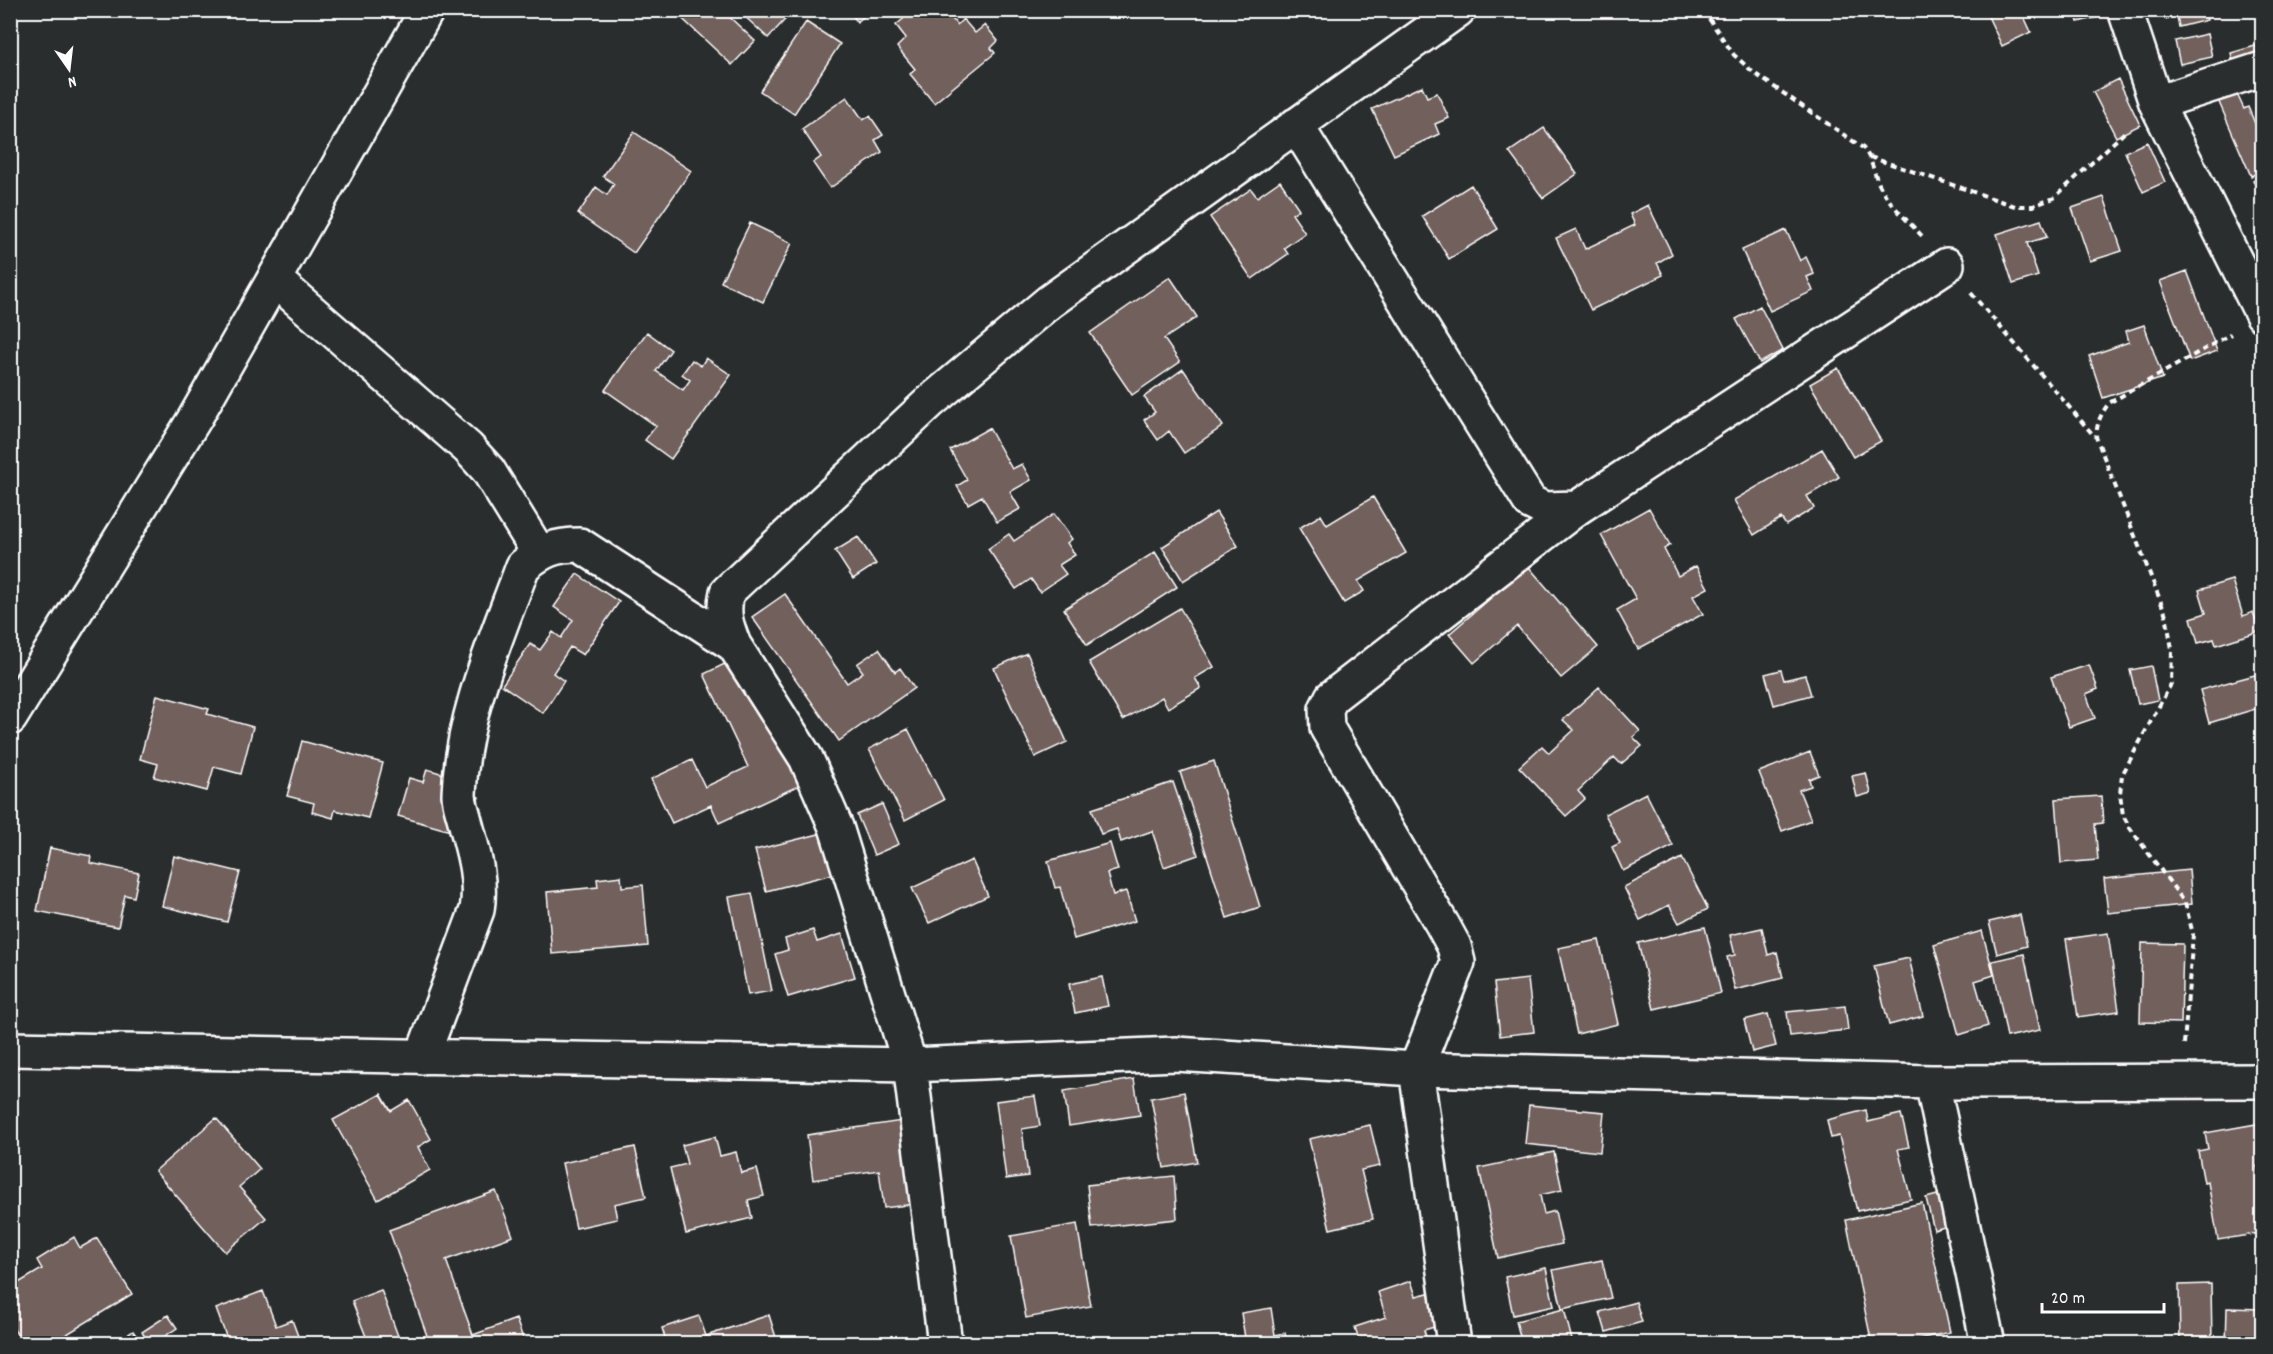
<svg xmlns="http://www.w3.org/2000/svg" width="2273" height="1354" font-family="Dekko,sans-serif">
<rect width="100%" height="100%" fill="#2a2d2e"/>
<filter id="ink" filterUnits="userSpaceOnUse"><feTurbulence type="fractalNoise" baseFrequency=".0167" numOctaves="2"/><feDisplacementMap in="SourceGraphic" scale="12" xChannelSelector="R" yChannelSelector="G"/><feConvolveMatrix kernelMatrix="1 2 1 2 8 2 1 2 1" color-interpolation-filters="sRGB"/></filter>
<g filter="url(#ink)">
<!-- building -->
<path fill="#72605c" stroke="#fff" stroke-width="1.5" d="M 673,10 L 722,10 L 755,41 L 732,65 Z
M 743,10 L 794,10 L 768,38 L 741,13 Z
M 849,10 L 872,10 L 857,22 Z
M 914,10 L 945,10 L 957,25 L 963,19 L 975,33 L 985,25 L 998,41 L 991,48 L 995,53 L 934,103 L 910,74 L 915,69 L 897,47 L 906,38 L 896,25 Z
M 1985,10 L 2021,10 L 2031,32 L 2002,46 Z
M 2075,10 L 2105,10 L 2106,15 L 2078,22 Z
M 2163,10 L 2205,10 L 2207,20 L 2179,27 L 2177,16 L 2166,19 Z
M 806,22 L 840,44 L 794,114 L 760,91 Z
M 2207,34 L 2212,57 L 2180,64 L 2175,41 Z
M 2262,44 L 2262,71 L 2237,78 L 2231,53 Z
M 2118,79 L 2140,125 L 2116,137 L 2093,92 Z
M 1422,86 L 1427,97 L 1437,93 L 1449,118 L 1435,124 L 1439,134 L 1394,155 L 1372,109 Z
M 2236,92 L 2244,109 L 2248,107 L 2262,140 L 2262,171 L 2251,176 L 2218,100 Z
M 847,97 L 863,120 L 870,116 L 883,135 L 875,140 L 882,152 L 830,188 L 813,163 L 821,157 L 802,129 Z
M 1544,128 L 1577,174 L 1543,198 L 1509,152 Z
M 634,132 L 691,171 L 634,253 L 578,214 L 596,187 L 607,195 L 614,184 L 603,176 Z
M 2147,142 L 2165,182 L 2143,192 L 2125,152 Z
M 2262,176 L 2262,202 L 2253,180 Z
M 1280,181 L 1299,209 L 1292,214 L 1305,233 L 1284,248 L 1288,254 L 1252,279 L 1210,217 L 1251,189 L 1257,197 Z
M 1471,185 L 1498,229 L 1449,259 L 1422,216 Z
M 2104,197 L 2122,251 L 2090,261 L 2072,208 Z
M 1648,205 L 1672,254 L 1657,263 L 1663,275 L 1591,310 L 1556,238 L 1576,229 L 1585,249 L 1635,225 L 1630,214 Z
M 2041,220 L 2047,237 L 2027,243 L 2038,276 L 2013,284 L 1997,234 Z
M 750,223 L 792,243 L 763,302 L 721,282 Z
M 1786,230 L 1800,261 L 1806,257 L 1814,274 L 1807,277 L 1813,291 L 1770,311 L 1742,250 Z
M 2187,271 L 2217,351 L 2190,361 L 2160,281 Z
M 1170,277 L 1197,317 L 1164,339 L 1180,362 L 1132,395 L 1090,333 Z
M 1760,306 L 1783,350 L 1760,363 L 1736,319 Z
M 2144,325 L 2163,378 L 2103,398 L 2089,356 L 2129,342 L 2126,331 Z
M 647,332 L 671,350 L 656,371 L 683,390 L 690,380 L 682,374 L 692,360 L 701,366 L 706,358 L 731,375 L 671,459 L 645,440 L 656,426 L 605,390 Z
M 1838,368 L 1881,441 L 1853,457 L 1810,384 Z
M 1183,369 L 1223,426 L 1184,453 L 1169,431 L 1158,440 L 1144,420 L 1155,412 L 1144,397 Z
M 989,428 L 1012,469 L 1022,464 L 1031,480 L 1010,492 L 1020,509 L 997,522 L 982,496 L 968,504 L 957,486 L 967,480 L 950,450 Z
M 1822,449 L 1839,477 L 1807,496 L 1814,508 L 1786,525 L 1781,518 L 1754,535 L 1734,500 Z
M 1373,497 L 1406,553 L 1358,581 L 1364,591 L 1344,603 L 1299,528 L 1321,515 L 1327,525 Z
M 1649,508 L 1670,545 L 1664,549 L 1678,576 L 1696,566 L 1708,588 L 1693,596 L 1703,614 L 1638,649 L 1617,610 L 1636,599 L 1601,535 Z
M 1216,512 L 1238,546 L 1183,581 L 1162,547 Z
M 1054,514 L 1072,539 L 1067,543 L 1075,555 L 1059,565 L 1066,574 L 1040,592 L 1031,579 L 1016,589 L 988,549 L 1009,534 L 1014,541 Z
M 858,537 L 876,564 L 853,579 L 835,551 Z
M 1155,552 L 1177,587 L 1087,645 L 1064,609 Z
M 1528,566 L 1598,647 L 1561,678 L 1517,626 L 1474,663 L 1449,634 Z
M 577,574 L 619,602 L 583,655 L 570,647 L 553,673 L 564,681 L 543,713 L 502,685 L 530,644 L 540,650 L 553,632 L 561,638 L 573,620 L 554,607 Z
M 2232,580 L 2243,616 L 2253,612 L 2260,631 L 2216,645 L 2214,639 L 2198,643 L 2191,618 L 2206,613 L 2199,590 Z
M 785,594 L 847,683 L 863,672 L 857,664 L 879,649 L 895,672 L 900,668 L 914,688 L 839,741 L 752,617 Z
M 1180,608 L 1214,667 L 1195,678 L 1201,688 L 1168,708 L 1162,697 L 1123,720 L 1089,662 Z
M 1027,653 L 1067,742 L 1035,757 L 994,668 Z
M 737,658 L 813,779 L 719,823 L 711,805 L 672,823 L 651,779 L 692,760 L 705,787 L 748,767 L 704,674 Z
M 2089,665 L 2098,689 L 2086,694 L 2095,718 L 2069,727 L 2051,677 Z
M 2151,666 L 2158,700 L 2138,704 L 2130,670 Z
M 1781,670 L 1784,680 L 1805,675 L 1811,695 L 1774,705 L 1765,674 Z
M 2262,673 L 2262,707 L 2209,723 L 2200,690 Z
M 1599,687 L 1640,731 L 1633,737 L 1642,746 L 1621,764 L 1614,757 L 1578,791 L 1585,799 L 1566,816 L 1519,767 L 1542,746 L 1549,753 L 1574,730 L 1563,720 Z
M 157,695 L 209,709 L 207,714 L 253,727 L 241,774 L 214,767 L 207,791 L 154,777 L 158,764 L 140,759 Z
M 908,729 L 944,800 L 905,820 L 869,749 Z
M 302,741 L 383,763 L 368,818 L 335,810 L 333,818 L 312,812 L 314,803 L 287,796 Z
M 1810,752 L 1819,775 L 1809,779 L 1811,786 L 1799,790 L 1811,820 L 1782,831 L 1759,772 Z
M 1214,761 L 1260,907 L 1227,918 L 1180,772 Z
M 427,769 L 450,776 L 447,787 L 479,797 L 468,836 L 398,816 L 409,778 L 423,782 Z
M 1866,773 L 1871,793 L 1857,797 L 1852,776 Z
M 1173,782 L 1198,855 L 1164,867 L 1152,831 L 1121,842 L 1117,829 L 1101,834 L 1092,809 Z
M 1646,793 L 1673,846 L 1623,871 L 1612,847 L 1620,843 L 1605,814 Z
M 2101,796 L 2103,823 L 2095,824 L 2098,860 L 2061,863 L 2056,799 Z
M 882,804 L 899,844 L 874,855 L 857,815 Z
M 827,832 L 837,873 L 766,891 L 755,850 Z
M 1110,843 L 1118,870 L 1107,873 L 1113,895 L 1126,891 L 1135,921 L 1074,939 L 1060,887 L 1055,888 L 1048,861 Z
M 50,848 L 91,856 L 90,863 L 139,873 L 134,897 L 125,895 L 118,927 L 37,911 Z
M 174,856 L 240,872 L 227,922 L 162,906 Z
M 1682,858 L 1708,909 L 1679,923 L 1669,905 L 1640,920 L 1624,887 Z
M 972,860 L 988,896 L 929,923 L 912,888 Z
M 2189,870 L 2192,904 L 2108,913 L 2104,879 Z
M 621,876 L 622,887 L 643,885 L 648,946 L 552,954 L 547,892 L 598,887 L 597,879 Z
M 752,893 L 772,991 L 748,995 L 729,897 Z
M 2020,915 L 2027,946 L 1997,954 L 1989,922 Z
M 1705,927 L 1721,993 L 1654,1009 L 1638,943 Z
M 1762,928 L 1768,955 L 1777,952 L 1783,978 L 1735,990 L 1727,957 L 1735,955 L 1730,935 Z
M 813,930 L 817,942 L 842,934 L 855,977 L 788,997 L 775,954 L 788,950 L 785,939 Z
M 1982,931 L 1994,975 L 1975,981 L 1988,1026 L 1959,1035 L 1934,945 Z
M 2108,933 L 2119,1011 L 2078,1017 L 2066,939 Z
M 1599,940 L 1618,1024 L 1577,1034 L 1558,948 Z
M 2142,943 L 2183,944 L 2181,1023 L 2140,1022 Z
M 2024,954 L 2040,1030 L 2007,1037 L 1992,961 Z
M 1909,958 L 1923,1016 L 1889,1025 L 1874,966 Z
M 1102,977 L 1108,1006 L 1075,1013 L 1069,984 Z
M 1528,979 L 1534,1032 L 1500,1036 L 1494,983 Z
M 1845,1006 L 1848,1030 L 1790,1036 L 1787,1012 Z
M 1768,1014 L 1776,1046 L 1752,1052 L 1744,1020 Z
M 1134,1079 L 1140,1115 L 1069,1126 L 1064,1091 Z
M 1184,1092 L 1197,1162 L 1164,1168 L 1151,1098 Z
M 381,1094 L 391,1111 L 409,1100 L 431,1139 L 418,1147 L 430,1170 L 378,1200 L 333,1120 Z
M 1035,1096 L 1040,1126 L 1022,1129 L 1028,1176 L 1006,1179 L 996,1101 Z
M 1529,1105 L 1604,1112 L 1600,1152 L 1525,1144 Z
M 1866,1110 L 1868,1122 L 1901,1114 L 1909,1147 L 1898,1149 L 1911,1199 L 1857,1211 L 1839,1136 L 1831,1138 L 1827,1120 Z
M 216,1118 L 260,1169 L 239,1187 L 266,1218 L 225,1252 L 155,1171 Z
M 902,1121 L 914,1204 L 884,1208 L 879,1170 L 813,1180 L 807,1135 Z
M 2262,1123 L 2262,1165 L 2257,1166 L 2261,1188 L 2262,1187 L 2262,1213 L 2258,1214 L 2262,1233 L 2218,1240 L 2208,1182 L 2204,1183 L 2198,1151 L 2208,1149 L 2205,1133 Z
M 1370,1125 L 1380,1166 L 1361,1170 L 1373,1219 L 1330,1229 L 1309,1139 Z
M 715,1137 L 720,1156 L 736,1152 L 741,1173 L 757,1169 L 764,1196 L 748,1200 L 752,1218 L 686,1234 L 670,1168 L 687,1164 L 682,1145 Z
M 635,1147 L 646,1197 L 614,1204 L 617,1219 L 576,1228 L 562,1163 Z
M 1554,1152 L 1562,1190 L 1540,1195 L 1544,1214 L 1555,1211 L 1562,1244 L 1498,1258 L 1479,1168 Z
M 1174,1176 L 1177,1219 L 1092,1228 L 1087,1185 Z
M 1960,1189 L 1968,1220 L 1934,1230 L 1926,1198 Z
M 496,1191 L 513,1236 L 446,1260 L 473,1335 L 516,1319 L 525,1344 L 430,1344 L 389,1230 Z
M 1922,1203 L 1950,1332 L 1896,1344 L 1872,1344 L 1846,1220 Z
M 1077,1224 L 1091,1306 L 1026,1318 L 1011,1236 Z
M 74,1237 L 80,1248 L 97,1238 L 132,1294 L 51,1344 L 23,1344 L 10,1323 L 10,1288 L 42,1269 L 37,1260 Z
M 1602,1260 L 1611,1298 L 1562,1309 L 1553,1270 Z
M 1546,1268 L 1554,1306 L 1513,1315 L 1505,1277 Z
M 1411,1281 L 1416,1296 L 1432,1292 L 1441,1325 L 1424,1330 L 1428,1344 L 1387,1344 L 1386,1340 L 1374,1344 L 1360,1344 L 1355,1327 L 1386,1317 L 1378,1292 Z
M 2211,1284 L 2212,1344 L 2180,1344 L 2179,1285 Z
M 381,1290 L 401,1344 L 369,1344 L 352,1301 Z
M 263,1291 L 276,1326 L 292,1320 L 301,1344 L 229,1344 L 216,1309 Z
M 1636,1302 L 1642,1322 L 1606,1332 L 1600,1312 Z
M 1271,1308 L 1275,1335 L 1285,1333 L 1287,1344 L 1246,1344 L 1241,1313 Z
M 2227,1308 L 2262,1309 L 2262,1344 L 2226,1344 Z
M 1564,1309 L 1573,1344 L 1522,1344 L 1516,1321 Z
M 168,1315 L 177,1328 L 153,1344 L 149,1344 L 142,1332 Z
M 769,1315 L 778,1344 L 667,1344 L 662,1328 L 699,1316 L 706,1336 Z
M 133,1331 L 142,1344 L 114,1344 Z"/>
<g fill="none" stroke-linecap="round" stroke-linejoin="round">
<defs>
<path id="minor" d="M 2125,10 L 2156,103 L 2262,314
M 2156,103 L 2262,69
M 1296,125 L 1530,502 L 1544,509 L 1577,508
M 274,279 L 468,448 L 488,470 L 539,553
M 10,718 L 195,418 L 427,10
M 10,1049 L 910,1065 L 1176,1054 L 1416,1069 L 1932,1082 L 2262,1081
M 422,1057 L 477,910 C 482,879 473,851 465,821 C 463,812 459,803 459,794 C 462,714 496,640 523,566 C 543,550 554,545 580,545 L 734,645
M 1932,1082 L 1988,1344
M 945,1344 L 910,1065 L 836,827 L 806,758 L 734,645 C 726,625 722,613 727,592 L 931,401 L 1049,302 L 1458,10
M 1454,1344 L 1416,1069 L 1458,962 L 1454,946 L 1442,924 L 1327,728 L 1326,709 L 1332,697 L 1577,508 L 1947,265"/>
</defs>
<!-- minor casing -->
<use href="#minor" stroke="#fff" stroke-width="38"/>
<!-- path -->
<path stroke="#fff" stroke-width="4" stroke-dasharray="6 4.5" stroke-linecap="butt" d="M 1703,10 L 1734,55 L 1754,73 L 1863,148 C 1872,159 1873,170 1878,182 C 1887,202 1908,221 1923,237
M 1870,157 L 2015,206 L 2033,206 L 2054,198 L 2127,130
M 1971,293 L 2095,437
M 2184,1044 L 2193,934 L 2185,903 L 2130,828 L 2123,815 L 2120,794 L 2122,775 L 2171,684 L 2172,649 L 2166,615 L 2096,437 C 2097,423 2100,415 2109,403 L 2231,334"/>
<!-- minor -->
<use href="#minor" stroke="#2a2d2e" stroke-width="33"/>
</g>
</g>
<!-- margin -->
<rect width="2273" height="1354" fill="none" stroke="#2a2d2e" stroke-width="36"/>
<rect x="18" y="18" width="2237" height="1318" fill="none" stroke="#fff" stroke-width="2" filter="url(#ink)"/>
<!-- north arrow -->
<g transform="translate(69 69) rotate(166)" stroke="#2a2d2e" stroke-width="4.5" paint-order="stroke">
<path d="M0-4.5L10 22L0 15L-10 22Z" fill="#ffffff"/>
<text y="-9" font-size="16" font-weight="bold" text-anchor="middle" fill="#ffffff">N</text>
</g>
<!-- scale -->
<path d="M2042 1303v9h122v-9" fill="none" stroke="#ffffff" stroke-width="3"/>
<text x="2051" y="1303" font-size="18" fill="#ffffff" stroke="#2a2d2e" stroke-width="4.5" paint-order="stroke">20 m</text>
</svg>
